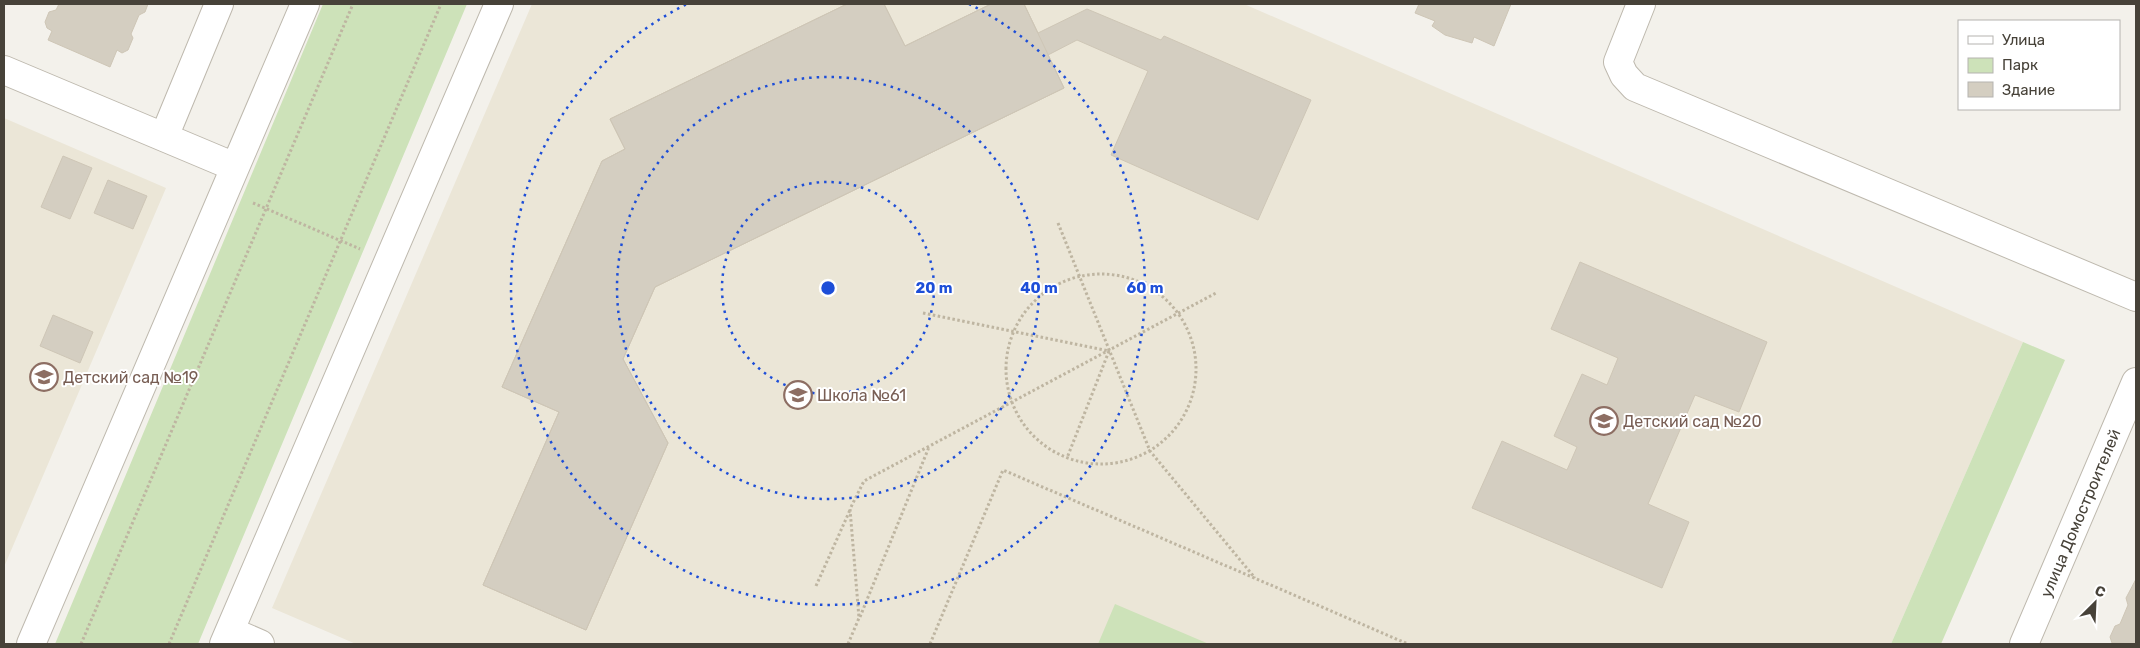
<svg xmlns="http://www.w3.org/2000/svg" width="2140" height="648" font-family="Rubik,sans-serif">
<rect width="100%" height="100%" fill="#f3f1eb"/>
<!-- education -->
<path fill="#ebe6d7" d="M 532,4 L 1244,4 L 2023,342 L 1891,644 L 356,644 L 272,608 Z
M 4,118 L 166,188 L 4,567 Z"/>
<!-- green -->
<path fill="#cde2b9" d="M 323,4 L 467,4 L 198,644 L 55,644 Z
M 2023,342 L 2065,360 L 1941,644 L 1891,644 Z
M 1115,604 L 1209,644 L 1098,644 Z"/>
<!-- building -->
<path fill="#d4cec1" stroke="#cec6b6" d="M 59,4 L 148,4 L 145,12 L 139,15 L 131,34 L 133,38 L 128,50 L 122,53 L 117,50 L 110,67 L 48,40 L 52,31 L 47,28 L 45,22 L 49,12 L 56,10 Z
M 847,4 L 884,4 L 905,46 L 991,4 L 1024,4 L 1064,88 L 655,287 L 623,359 L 668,443 L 586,630 L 483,585 L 559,412 L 502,387 L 602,161 L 625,149 L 610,119 Z
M 847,4 L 884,4 L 905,46 L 991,4 L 1024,4 L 1038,33 L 1087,9 L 1161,40 L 1164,36 L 1311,100 L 1258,220 L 1111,155 L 1148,71 L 1077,40 L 1048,55 L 1064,88 L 655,287 L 623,359 L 668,443 L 586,630 L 483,585 L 559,412 L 502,387 L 602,161 L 625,149 L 610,119 Z
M 1419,4 L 1511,4 L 1494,46 L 1474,37 L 1472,43 L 1445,35 L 1432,26 L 1435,21 L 1415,13 Z
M 63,156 L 92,168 L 70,219 L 41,207 Z
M 108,180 L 147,196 L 133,229 L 94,213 Z
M 1580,262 L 1767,342 L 1739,412 L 1695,395 L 1648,504 L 1689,522 L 1662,588 L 1472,508 L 1502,441 L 1567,470 L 1577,447 L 1554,436 L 1582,374 L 1607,385 L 1618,358 L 1551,329 Z
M 53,315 L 93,332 L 80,363 L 40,346 Z
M 2136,579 L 2136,644 L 2112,643 L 2110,637 L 2115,626 L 2120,624 L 2128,605 L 2126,598 Z"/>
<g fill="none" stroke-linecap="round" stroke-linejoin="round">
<defs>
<path id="minor" d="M 1641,4 L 1618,62 L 1624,75 L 1635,87 L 2136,297
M 4,70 L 235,167
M 164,137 L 219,4
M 230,631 L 260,644
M 31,644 L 305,4
M 224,644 L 499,4
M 2024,644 L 2136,382"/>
</defs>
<!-- minor casing -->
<use href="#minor" stroke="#beb9ae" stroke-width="30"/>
<!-- path -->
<path stroke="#beb5a1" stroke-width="3" stroke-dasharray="2.5 2.5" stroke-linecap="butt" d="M 253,203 L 360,249
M 1058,223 L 1150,451 L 1255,578
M1006 369a95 95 0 1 1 190 0a95 95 0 1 1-190 0Z
M 923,313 L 1109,351 L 1067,458
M 816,586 L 850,510
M 860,617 L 929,447
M 81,644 L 353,4
M 169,644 L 441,4
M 848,644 L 859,618 L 850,509 L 864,481 L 1216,293
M 930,644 L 1003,470 L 1408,644"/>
<!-- minor -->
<use href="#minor" stroke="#fff" stroke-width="28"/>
</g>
<!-- distance rings -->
<g fill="none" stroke="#1d4ed8" stroke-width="2.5" stroke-dasharray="2.5 5">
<circle cx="828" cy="288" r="106"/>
<circle cx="828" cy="288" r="211"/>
<path d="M969 4A317 317 0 1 1 687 4"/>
</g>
<!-- icons -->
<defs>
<symbol id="school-ring" viewBox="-11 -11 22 22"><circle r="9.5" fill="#fff" stroke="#8d6e63" stroke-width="1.5"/><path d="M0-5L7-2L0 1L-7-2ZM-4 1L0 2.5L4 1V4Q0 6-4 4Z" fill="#8d6e63"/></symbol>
</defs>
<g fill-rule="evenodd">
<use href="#school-ring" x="28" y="361" width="32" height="32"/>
<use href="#school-ring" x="782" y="379" width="32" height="32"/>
<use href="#school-ring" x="1588" y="405" width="32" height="32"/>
</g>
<g text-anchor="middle" stroke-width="4" stroke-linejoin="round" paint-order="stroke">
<!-- education labels -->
<g font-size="16" fill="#785e54" stroke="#fff" text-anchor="start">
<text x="63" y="383">Детский сад №19</text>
<text x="817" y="401">Школа №61</text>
<text x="1623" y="427">Детский сад №20</text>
</g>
<!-- street labels -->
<g font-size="16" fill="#474239" stroke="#fff">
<text transform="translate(2080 513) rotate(-67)" y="6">улица Домостроителей</text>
</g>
</g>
<circle cx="828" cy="288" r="8" fill="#1d4ed8" stroke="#fff" stroke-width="2.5"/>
<g font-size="15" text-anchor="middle" font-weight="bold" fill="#1d4ed8" stroke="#fff" stroke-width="4" stroke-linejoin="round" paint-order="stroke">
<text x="934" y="293">20 m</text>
<text x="1039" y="293">40 m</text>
<text x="1145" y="293">60 m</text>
</g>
<!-- border -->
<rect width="2140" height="648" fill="none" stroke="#474239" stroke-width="10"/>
<!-- legend -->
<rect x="1958" y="20" width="162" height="90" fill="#ffffff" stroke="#b5b3b0"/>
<rect x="1968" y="36" width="25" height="8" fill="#ffffff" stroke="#b5b3b0"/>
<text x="2002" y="45" font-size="15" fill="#474239">Улица</text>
<rect x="1968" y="58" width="25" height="15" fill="#cde2b9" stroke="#b5b3b0"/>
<text x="2002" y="70" font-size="15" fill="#474239">Парк</text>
<rect x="1968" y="82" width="25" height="15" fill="#d4cec1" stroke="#b5b3b0"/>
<text x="2002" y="95" font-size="15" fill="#474239">Здание</text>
<!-- north arrow -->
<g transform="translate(2095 603) rotate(24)" stroke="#ffffff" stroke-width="4" paint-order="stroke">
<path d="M0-4L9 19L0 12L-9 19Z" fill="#474239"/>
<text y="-8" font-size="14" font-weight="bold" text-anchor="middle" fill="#474239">С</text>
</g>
</svg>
